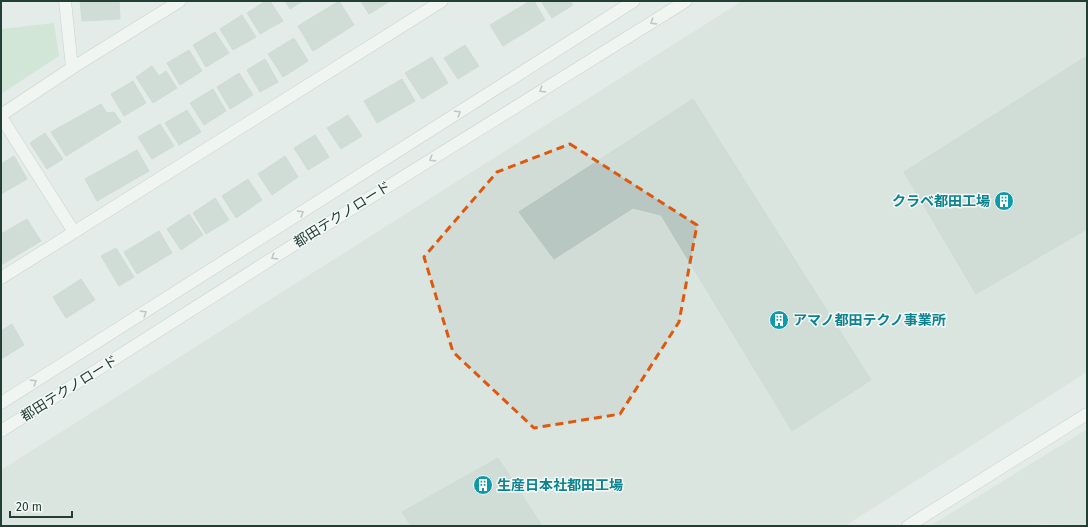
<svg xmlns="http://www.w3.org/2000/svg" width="1088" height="527" font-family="'Fira Sans','Noto Sans JP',sans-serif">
<rect width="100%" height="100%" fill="#e3ece8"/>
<!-- built -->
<path fill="#d1dcd7" d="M 742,1 L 1087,1 L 1087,372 L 845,526 L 1,526 L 1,470 Z
M 1087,429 L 1087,525 L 1040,524 L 1037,526 L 930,526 Z"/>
<!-- green -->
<path fill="#bcddc6" d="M 54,23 L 59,56 L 1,94 L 1,29 Z"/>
<!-- building -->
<path fill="#b8c7c1" stroke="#b5c6bf" d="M 80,1 L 119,1 L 120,19 L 82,21 Z
M 266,1 L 270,1 L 283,21 L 260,34 L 247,13 Z
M 285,1 L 303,1 L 290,9 Z
M 339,1 L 354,25 L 313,51 L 298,26 Z
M 361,1 L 390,1 L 369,14 Z
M 530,1 L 534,1 L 545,20 L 503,46 L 490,25 Z
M 541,1 L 570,1 L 573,5 L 552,18 Z
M 242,15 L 256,37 L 233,50 L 220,29 Z
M 215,32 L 229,53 L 206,67 L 193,45 Z
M 294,38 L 308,61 L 283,77 L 268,54 Z
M 465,45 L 479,66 L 458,79 L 444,58 Z
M 189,50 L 202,71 L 180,85 L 167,63 Z
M 1087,56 L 1087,229 L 976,294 L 904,172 Z
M 432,57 L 448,83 L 422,99 L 405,73 Z
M 265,59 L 278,82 L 260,92 L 247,70 Z
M 152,66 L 159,76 L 166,71 L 177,88 L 153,103 L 136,77 Z
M 239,73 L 253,95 L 230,109 L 217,87 Z
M 402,79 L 415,101 L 377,123 L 364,101 Z
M 133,81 L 146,103 L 124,116 L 111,94 Z
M 213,89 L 226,111 L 204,125 L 190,103 Z
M 693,99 L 871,380 L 792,431 L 661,215 L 633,208 L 554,259 L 519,212 Z
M 101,104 L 107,113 L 114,112 L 121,122 L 66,156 L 51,132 Z
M 187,110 L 201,132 L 179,145 L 165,123 Z
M 348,115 L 362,136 L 341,149 L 327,128 Z
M 160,124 L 174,146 L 152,159 L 138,137 Z
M 45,133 L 63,159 L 47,169 L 30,143 Z
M 315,135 L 329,157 L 308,170 L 294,148 Z
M 137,150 L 149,171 L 97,201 L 85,179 Z
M 14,156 L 27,179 L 1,194 L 1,164 Z
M 285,156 L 298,177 L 272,195 L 258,174 Z
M 248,179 L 262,200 L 236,218 L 222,196 Z
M 215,198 L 229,220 L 206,234 L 193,213 Z
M 189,214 L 203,235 L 181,250 L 167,229 Z
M 27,219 L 41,241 L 1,265 L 1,234 Z
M 159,231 L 172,253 L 137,274 L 124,252 Z
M 116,248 L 134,277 L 119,286 L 101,256 Z
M 81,279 L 95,300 L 66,318 L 53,297 Z
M 12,324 L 24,345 L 1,359 L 1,331 Z
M 498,458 L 542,526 L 411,526 L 402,512 Z"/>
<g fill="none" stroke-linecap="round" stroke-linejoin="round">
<defs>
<path id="minor" d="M 65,1 L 72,68
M 1,115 L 72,68 L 180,1
M 1,117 L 74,232
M 1,278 L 442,1"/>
<path id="tertiary" d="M 1,403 L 634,1
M 1,431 L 284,251 L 686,1
M 908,526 L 1087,414"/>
</defs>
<!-- minor casing -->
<use href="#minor" stroke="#a6b4af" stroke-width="13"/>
<!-- tertiary casing -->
<use href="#tertiary" stroke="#a6b4af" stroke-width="13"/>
<!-- minor -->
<use href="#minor" stroke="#fff" stroke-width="12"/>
<!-- tertiary -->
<use href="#tertiary" stroke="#fff" stroke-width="12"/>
</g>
<!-- one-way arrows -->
<defs><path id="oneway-chevron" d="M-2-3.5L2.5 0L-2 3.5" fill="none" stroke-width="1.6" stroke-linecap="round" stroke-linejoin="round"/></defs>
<g stroke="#919e9b">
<use href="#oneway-chevron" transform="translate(653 22) rotate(148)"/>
<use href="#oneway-chevron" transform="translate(542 90) rotate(148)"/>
<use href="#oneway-chevron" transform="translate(458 113) rotate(-32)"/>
<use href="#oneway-chevron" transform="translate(432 159) rotate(148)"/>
<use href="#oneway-chevron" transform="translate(301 213) rotate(-32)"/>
<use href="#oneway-chevron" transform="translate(274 257) rotate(148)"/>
<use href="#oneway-chevron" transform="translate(144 313) rotate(-32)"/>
<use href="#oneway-chevron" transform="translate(34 382) rotate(-32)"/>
</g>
<!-- marked area -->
<path d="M0 0H1088V527H0ZM 570,144 L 697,225 L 679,322 L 620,414 L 534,428 L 453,352 L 424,257 L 497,172 Z" fill="#e3ece8" fill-opacity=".55" fill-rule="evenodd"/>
<path fill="none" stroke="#de580e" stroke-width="3" stroke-dasharray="8 5" stroke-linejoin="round" d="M 570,144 L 697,225 L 679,322 L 620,414 L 534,428 L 453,352 L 424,257 L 497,172 Z"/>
<!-- icons -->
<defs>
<symbol id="building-disc" viewBox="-11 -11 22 22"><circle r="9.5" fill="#0f9aa8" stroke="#f3f9f6"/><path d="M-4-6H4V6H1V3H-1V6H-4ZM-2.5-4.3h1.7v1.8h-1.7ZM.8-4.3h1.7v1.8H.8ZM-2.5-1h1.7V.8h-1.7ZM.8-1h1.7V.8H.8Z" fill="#fff"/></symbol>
</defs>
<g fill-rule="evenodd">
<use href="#building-disc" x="993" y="190" width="22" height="22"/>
<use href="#building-disc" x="768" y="309" width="22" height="22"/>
<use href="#building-disc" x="472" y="474" width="22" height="22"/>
</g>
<g text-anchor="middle" stroke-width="3" stroke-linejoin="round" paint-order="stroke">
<!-- culture labels -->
<g font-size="14" font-weight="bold" fill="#0d838f" stroke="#f3f9f6" text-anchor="start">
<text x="990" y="206" text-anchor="end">クラベ都田工場</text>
<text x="793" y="325">アマノ都田テクノ事業所</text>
<text x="497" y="490">生産日本社都田工場</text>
</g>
<!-- street labels -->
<g font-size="14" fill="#233d37" stroke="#f3f9f6">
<text transform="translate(342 214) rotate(-32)" y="5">都田テクノロード</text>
<text transform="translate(69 388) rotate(-32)" y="5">都田テクノロード</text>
</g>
</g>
<!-- border -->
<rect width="1088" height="527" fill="none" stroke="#233d37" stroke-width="4"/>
<!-- scale -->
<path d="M10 511v6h62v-6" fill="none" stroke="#233d37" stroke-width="2"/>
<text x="16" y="511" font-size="12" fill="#233d37" stroke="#f3f9f6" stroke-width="3" paint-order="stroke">20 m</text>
</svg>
